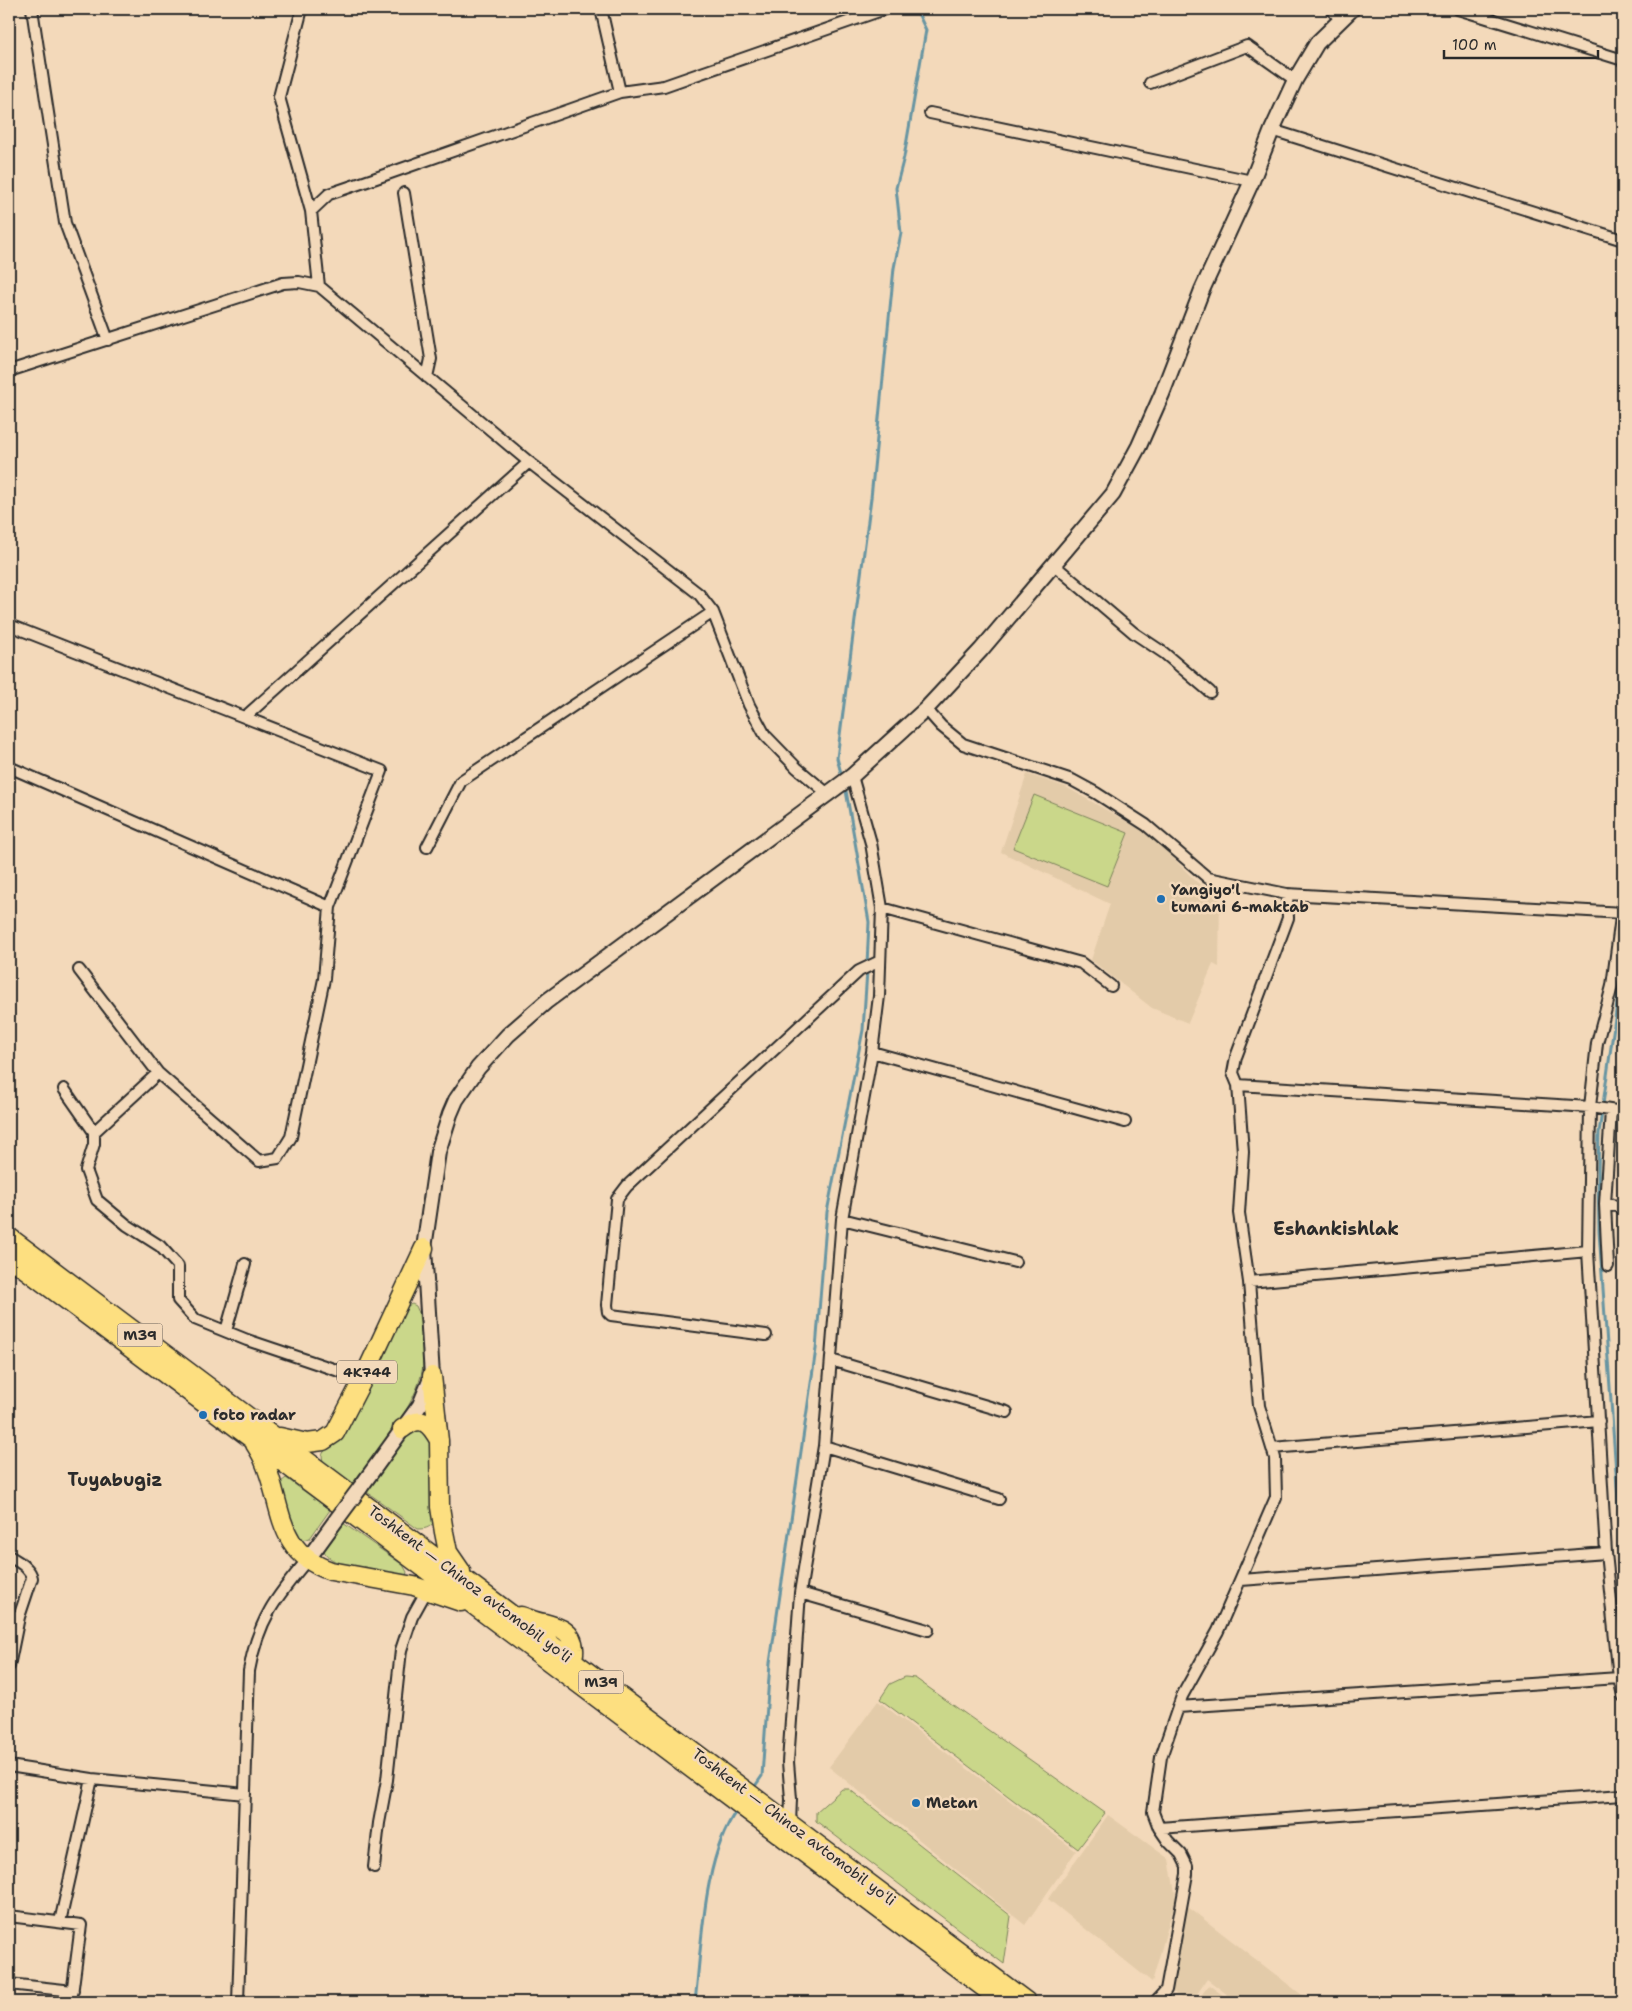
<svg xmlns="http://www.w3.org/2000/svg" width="1632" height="2011" font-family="'Shantell Sans',sans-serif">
<rect width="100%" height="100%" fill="#f3d9ba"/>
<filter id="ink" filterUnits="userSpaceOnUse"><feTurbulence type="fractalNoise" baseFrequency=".02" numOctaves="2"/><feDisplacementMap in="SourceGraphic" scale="10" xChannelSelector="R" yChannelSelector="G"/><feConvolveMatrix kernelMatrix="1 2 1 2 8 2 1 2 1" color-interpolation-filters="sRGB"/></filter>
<g filter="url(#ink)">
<!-- built -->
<path fill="#e3cba9" d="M 1027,774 L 1066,787 L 1150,835 L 1198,883 L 1220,895 L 1219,967 L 1213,964 L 1188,1023 L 1152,1008 L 1091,960 L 1110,904 L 1001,852 Z
M 878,1701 L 1076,1851 L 1025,1925 L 829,1767 Z
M 1108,1815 L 1169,1859 L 1176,1898 L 1152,1982 L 1048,1899 Z
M 1188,1907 L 1311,2002 L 1237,2002 L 1207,1979 L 1192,2002 L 1186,2002 L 1168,1988 L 1177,1945 Z
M 1209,1985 L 1232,2002 L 1196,2002 Z"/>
<!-- green -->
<path fill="#cad78a" stroke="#7a815a" d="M 1034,795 L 1128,833 L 1107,886 L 1013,848 Z
M 412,1304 L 416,1306 L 419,1313 C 420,1330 425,1350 423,1366 C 417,1408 376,1451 352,1484 L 323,1463 L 322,1455 L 327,1447 L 340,1440 L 348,1430 L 405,1307 Z
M 419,1430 L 431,1435 L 436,1519 C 431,1527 427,1529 418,1529 L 367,1492 L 408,1435 Z
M 286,1478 L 330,1510 L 310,1538 L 302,1540 L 297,1537 L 281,1490 L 281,1482 Z
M 343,1523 L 403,1565 L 407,1572 L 406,1576 C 392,1574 314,1568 325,1544 C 328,1537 338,1530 343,1523 Z
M 905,1677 L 915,1678 L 1105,1813 L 1078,1849 L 880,1699 L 890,1684 Z
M 842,1789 L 849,1789 L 1011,1916 L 1004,1964 L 816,1821 L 816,1812 Z"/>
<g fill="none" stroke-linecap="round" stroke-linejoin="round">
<!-- stream -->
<path stroke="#6895a2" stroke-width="3" d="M 842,777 L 837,758 L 871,498 L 894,268 L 901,233 L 896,188 L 904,157 L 926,30 L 916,9
M 845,785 L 869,922 L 867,964
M 1623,961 L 1599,1133 L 1598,1168 L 1599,1232 L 1623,1571
M 753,1789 L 762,1776 L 770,1663 L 816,1349 L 827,1212 L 863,1030 L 867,971
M 695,2002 C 702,1944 703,1857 737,1810"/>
<defs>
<path id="street" d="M 32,9 L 65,223 L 108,340
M 302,9 L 279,97 L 311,211 L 319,286
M 601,9 L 620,92
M 1331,9 L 1340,19
M 1458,9 L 1623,60
M 1150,83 L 1247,46 L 1295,80
M 930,113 L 1252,181
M 1272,130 L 1623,240
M 404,193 L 431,359 L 427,377
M 311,211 L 329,194 L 376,178 L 620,92 L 664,86 L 885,9
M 9,371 L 283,283 L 299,282 L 319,286 L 529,462 L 699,594 L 713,612 L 749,705 L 765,735 L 797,768 L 828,794
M 1053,564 L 1134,633 L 1164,653 L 1210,692
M 9,625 L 382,771 L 330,907 L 324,979 L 291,1137 L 278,1158 L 259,1161 L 158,1073 L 79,970
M 926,709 L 941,726 L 963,744 L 1072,780 L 1096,793 L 1146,825 L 1208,878 L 1287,894 L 1623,913
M 245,717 L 529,462
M 9,767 L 330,907
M 427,847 L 461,781 L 713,612
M 1623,902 L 1612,986 L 1597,1043 L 1590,1107 L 1588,1251 L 1606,1553 L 1619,1678 L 1623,1696
M 882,908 L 1081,963 L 1111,986
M 872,1052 L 1125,1122
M 1238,1085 L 1590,1107 L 1623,1112
M 64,1089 L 94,1132 L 94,1144 L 86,1170 L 97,1200 L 127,1225 L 160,1246 L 178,1266 L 178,1300 L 195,1319 L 247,1340 L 363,1379
M 94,1132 L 158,1073
M 1605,1204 L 1623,1207
M 842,1219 L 1015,1262
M 1608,1266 L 1605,1204 L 1611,1111
M 1249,1282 L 1588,1251
M 226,1331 L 245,1264
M 766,1335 L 611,1315 L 608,1312 L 607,1305 L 617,1199 L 627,1186 L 859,971 L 880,961
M 831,1360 L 1007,1412
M 824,1446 L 999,1499
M 1272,1448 L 1599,1421
M 9,1556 C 18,1562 30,1567 32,1578 L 19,1617
M 1241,1580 L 1606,1553
M 800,1593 L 928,1630
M 9,1616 L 19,1617 L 9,1666
M 1178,1707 L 1619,1678
M 9,1766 L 92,1779 L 245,1794
M 790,1824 L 791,1799 L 788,1762 L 800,1593 L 824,1446 L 842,1219 L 872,1052 L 879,996 L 882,908 L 871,843 L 852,776
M 1159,1828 L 1623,1795
M 374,1867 L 379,1823 L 387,1780 L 401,1650 L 412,1617 L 427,1590
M 9,1916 L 81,1925 L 71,2002
M 60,1922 L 92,1779
M 9,1984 L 73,1991
M 238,2002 L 249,1671 C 258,1620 276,1597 308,1559
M 1155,2002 L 1166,1990 L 1187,1874 L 1187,1866 L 1181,1854 L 1168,1841 L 1159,1828 L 1153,1812 L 1161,1757 L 1182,1696 L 1218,1631 L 1276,1497 L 1275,1458 L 1259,1406 L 1249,1282 L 1239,1213 L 1243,1152 L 1238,1085 L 1233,1073 L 1236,1057 L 1288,918 L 1287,894"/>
<path id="secondary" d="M 360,1488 L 420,1405 L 432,1376 L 424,1248 L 438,1152 L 450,1114 L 456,1100 L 478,1068 L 508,1035 L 547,1001 L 852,776 L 926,709 L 981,650 L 1113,494 L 1139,446 L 1162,394 L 1202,290 L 1252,181 L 1272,130 L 1295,80 L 1317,43 L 1352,9
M 308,1559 L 337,1519"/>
<path id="highway" d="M 9,1237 L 1027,2002
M 9,1257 L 1003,2002
M 432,1376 L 439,1441 L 440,1507 L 444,1532 L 448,1552 L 461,1571
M 402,1429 C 421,1415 428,1421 439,1440
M 280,1437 L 307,1443 L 323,1441 L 335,1433 L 363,1379 L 424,1248
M 255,1444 C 258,1449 262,1455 264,1461 C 283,1504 275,1552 331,1571 L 414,1586 L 461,1602
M 521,1616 C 528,1618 536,1622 544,1623 C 559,1627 573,1631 574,1649 C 575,1657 571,1661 565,1666"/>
</defs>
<!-- street casing -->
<use href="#street" stroke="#2b2b2b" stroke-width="14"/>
<!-- secondary casing -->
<use href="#secondary" stroke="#2b2b2b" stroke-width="18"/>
<!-- highway casing -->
<use href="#highway" stroke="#2b2b2b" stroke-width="21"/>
<!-- street -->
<use href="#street" stroke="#f3d9ba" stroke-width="10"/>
<!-- secondary -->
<use href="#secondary" stroke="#f3d9ba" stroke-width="14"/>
<!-- highway -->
<use href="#highway" stroke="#fddf80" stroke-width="18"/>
<defs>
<path id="secondary-bridge" d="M 337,1519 L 360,1488"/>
</defs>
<!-- secondary-bridge casing -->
<use href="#secondary-bridge" stroke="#2b2b2b" stroke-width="18" stroke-linecap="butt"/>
<!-- secondary-bridge -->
<use href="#secondary-bridge" stroke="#f3d9ba" stroke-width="14"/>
</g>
</g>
<!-- markers -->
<g fill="#1f6fb2" stroke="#f3d9ba" stroke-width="2">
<circle cx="1161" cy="899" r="5"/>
<circle cx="203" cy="1415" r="5"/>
<circle cx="916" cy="1803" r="5"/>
</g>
<g text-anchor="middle" stroke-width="5" stroke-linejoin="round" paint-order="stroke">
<!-- shield labels -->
<g fill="#f3d9ba" stroke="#675f56" stroke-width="1">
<rect x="117.5" y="1323.5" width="45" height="23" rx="4"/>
<rect x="337" y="1360.5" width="60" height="23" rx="4"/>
<rect x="578.5" y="1670.5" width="45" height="23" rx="4"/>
</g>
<g font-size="14" font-weight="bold" fill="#2b2b2b">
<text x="140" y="1340">M39</text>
<text x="367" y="1377">4К744</text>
<text x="601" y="1687">M39</text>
</g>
<!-- poi labels -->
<g font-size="15" font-weight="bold" fill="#2b2b2b" stroke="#f3d9ba" text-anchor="start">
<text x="1171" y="895">Yangiyo'l<tspan x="1171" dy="17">tumani 6-maktab</tspan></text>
<text x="213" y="1420">foto radar</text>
<text x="926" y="1808">Metan</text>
</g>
<!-- street labels -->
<g font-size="15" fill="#2b2b2b" stroke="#f3d9ba">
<text transform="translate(470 1584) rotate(37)" y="5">Toshkent — Chinoz avtomobil yoʻli</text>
<text transform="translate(794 1827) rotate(37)" y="5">Toshkent — Chinoz avtomobil yoʻli</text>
</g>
<!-- quarter labels -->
<g font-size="18" font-weight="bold" fill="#2b2b2b" stroke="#f3d9ba">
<text x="1336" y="1235">Eshankishlak</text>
<text x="115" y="1486">Tuyabugiz</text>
</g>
</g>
<!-- margin -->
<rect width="1632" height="2011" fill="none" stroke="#f3d9ba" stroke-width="30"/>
<rect x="15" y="15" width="1602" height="1981" fill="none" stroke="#2b2b2b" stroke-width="2" filter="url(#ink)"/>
<!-- scale -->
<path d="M1444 50v8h154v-8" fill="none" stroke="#2b2b2b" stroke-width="2.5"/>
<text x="1452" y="50" font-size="15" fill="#2b2b2b" stroke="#f3d9ba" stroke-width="4" paint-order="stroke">100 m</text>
</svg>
